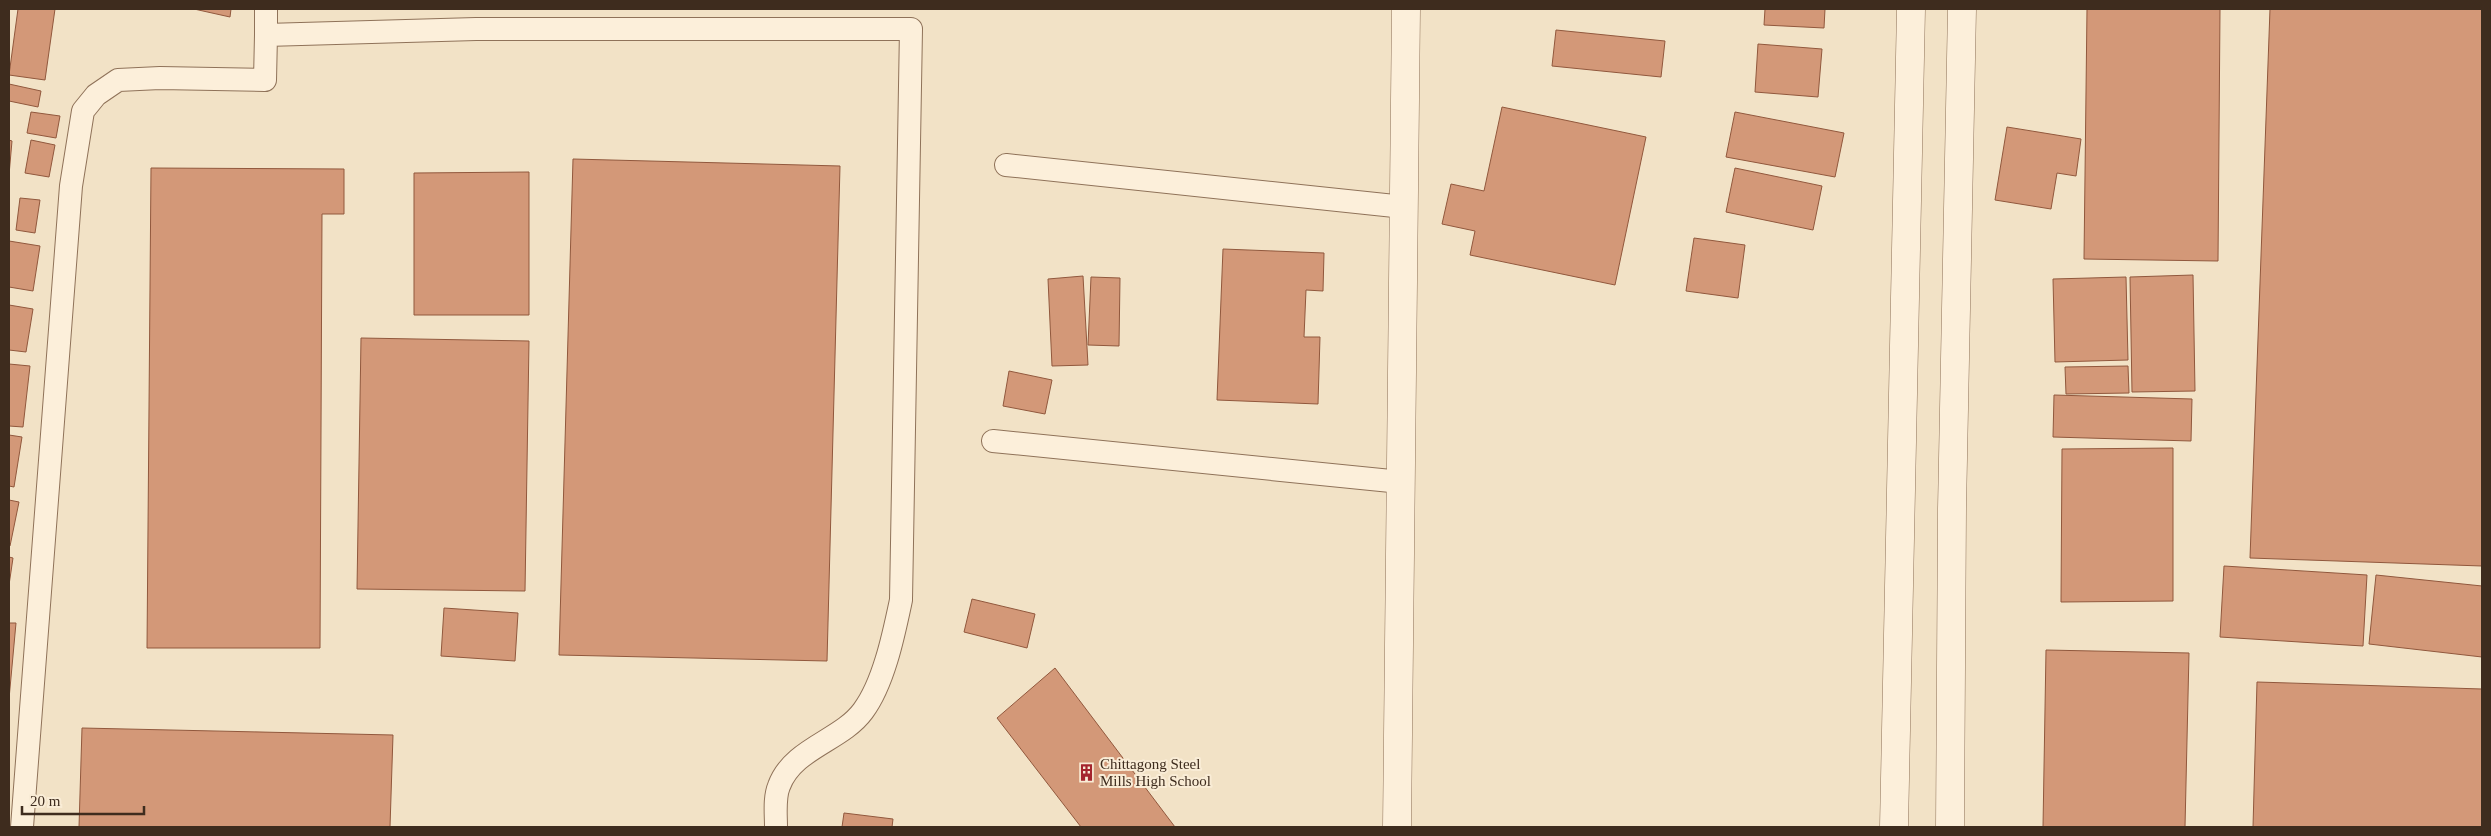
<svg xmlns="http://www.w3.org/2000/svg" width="2491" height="836" font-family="'Times New Roman',serif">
<rect width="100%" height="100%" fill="#f2e2c6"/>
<!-- building -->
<path fill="#d39878" stroke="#91583d" d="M 18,9 L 55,9 L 45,80 L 9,75 Z
M 194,9 L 231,9 L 230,17 Z
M 1765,9 L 1825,9 L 1824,28 L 1764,25 Z
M 2087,9 L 2220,9 L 2218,261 L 2084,259 Z
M 2270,9 L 2482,9 L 2482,566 L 2250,558 Z
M 1556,30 L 1665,41 L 1661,77 L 1552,66 Z
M 1758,44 L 1822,49 L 1818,97 L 1755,92 Z
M 9,84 L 41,91 L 38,107 L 9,101 Z
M 1502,107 L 1646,137 L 1615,285 L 1470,255 L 1475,231 L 1442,224 L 1451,184 L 1484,191 Z
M 31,112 L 60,116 L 56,138 L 27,133 Z
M 1735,112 L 1844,133 L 1835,177 L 1726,157 Z
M 2007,127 L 2081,139 L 2076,176 L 2057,173 L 2051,209 L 1995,200 Z
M 9,140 L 12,141 L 9,175 Z
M 31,140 L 55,145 L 49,177 L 25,173 Z
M 573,159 L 840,166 L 827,661 L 559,655 Z
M 151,168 L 344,169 L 344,214 L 322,214 L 320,648 L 147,648 Z
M 1735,168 L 1822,186 L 1813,230 L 1726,212 Z
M 529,172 L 529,315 L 414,315 L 414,173 Z
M 20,198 L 40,200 L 35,233 L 16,230 Z
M 1694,238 L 1745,245 L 1738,298 L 1686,291 Z
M 9,241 L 40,246 L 33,291 L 9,287 Z
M 1223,249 L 1324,253 L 1323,291 L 1306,290 L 1304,337 L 1320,337 L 1318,404 L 1217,400 Z
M 2193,275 L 2195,391 L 2132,392 L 2130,277 Z
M 1083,276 L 1088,365 L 1052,366 L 1048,279 Z
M 1091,277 L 1120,278 L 1119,346 L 1088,345 Z
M 2126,277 L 2128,360 L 2055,362 L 2053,279 Z
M 9,305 L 33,309 L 26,352 L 9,350 Z
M 361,338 L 529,341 L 525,591 L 357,589 Z
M 9,364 L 30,366 L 23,427 L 9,426 Z
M 2128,366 L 2129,393 L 2066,394 L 2065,367 Z
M 1009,371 L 1052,380 L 1045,414 L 1003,406 Z
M 2054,395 L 2192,399 L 2191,441 L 2053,437 Z
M 9,435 L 22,437 L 14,487 L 9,486 Z
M 2173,448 L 2173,601 L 2061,602 L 2062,449 Z
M 9,500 L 19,502 L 10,546 L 9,546 Z
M 9,557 L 13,558 L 9,585 Z
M 2224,566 L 2367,575 L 2363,646 L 2220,637 Z
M 2376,575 L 2482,586 L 2482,657 L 2369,644 Z
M 972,599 L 1035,614 L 1027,648 L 964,632 Z
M 444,608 L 518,613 L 515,661 L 441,656 Z
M 9,623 L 16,623 L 9,699 Z
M 2046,650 L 2189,653 L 2185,827 L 2043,827 Z
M 1055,668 L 1175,827 L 1081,827 L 997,718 Z
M 2257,682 L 2482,689 L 2482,827 L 2253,827 Z
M 82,728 L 393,735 L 390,827 L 79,827 Z
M 844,813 L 893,819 L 892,827 L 842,827 Z"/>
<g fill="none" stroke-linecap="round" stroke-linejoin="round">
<defs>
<path id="service" d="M 266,9 L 266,35 L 476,29 L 911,29 L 901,600 C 894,633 884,683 863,711 C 841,741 793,748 779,786 C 774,798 776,814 776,827
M 1006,165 L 1404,207
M 993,441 L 1401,482
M 22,827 L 71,186 L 83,111 L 96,95 L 118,80 L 160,78 L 265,80 L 266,35"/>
<path id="minor" d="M 1397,827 L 1406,9
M 1894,827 L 1911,9
M 1950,827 L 1952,509 L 1962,9"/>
</defs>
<!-- service casing -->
<use href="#service" stroke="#8f7259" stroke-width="24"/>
<!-- minor casing -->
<use href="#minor" stroke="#8f7259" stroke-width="29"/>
<!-- service -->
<use href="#service" stroke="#fcefda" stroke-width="22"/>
<!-- minor -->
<use href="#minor" stroke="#fcefda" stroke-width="28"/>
</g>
<!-- icons -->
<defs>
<symbol id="building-bare" viewBox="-9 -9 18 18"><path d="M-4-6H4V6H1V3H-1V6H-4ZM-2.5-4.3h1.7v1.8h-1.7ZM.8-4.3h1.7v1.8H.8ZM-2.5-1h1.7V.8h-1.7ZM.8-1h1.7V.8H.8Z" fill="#a4242d" stroke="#f9ecd6" stroke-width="2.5" paint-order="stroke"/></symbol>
</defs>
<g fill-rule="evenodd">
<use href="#building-bare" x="1074" y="760" width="25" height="25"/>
</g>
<g text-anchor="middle" stroke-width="4" stroke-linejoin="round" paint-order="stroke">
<!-- poi labels -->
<g font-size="15" fill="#3e2c1e" stroke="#f9ecd6" text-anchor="start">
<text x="1100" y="769">Chittagong Steel<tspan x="1100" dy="17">Mills High School</tspan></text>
</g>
</g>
<!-- border -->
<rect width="2491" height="836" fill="none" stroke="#3e2c1e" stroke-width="20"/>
<!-- scale -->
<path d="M22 806v8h122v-8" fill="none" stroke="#3e2c1e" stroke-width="2.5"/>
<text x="30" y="806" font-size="15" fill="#3e2c1e" stroke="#f9ecd6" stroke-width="4" paint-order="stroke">20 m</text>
</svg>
